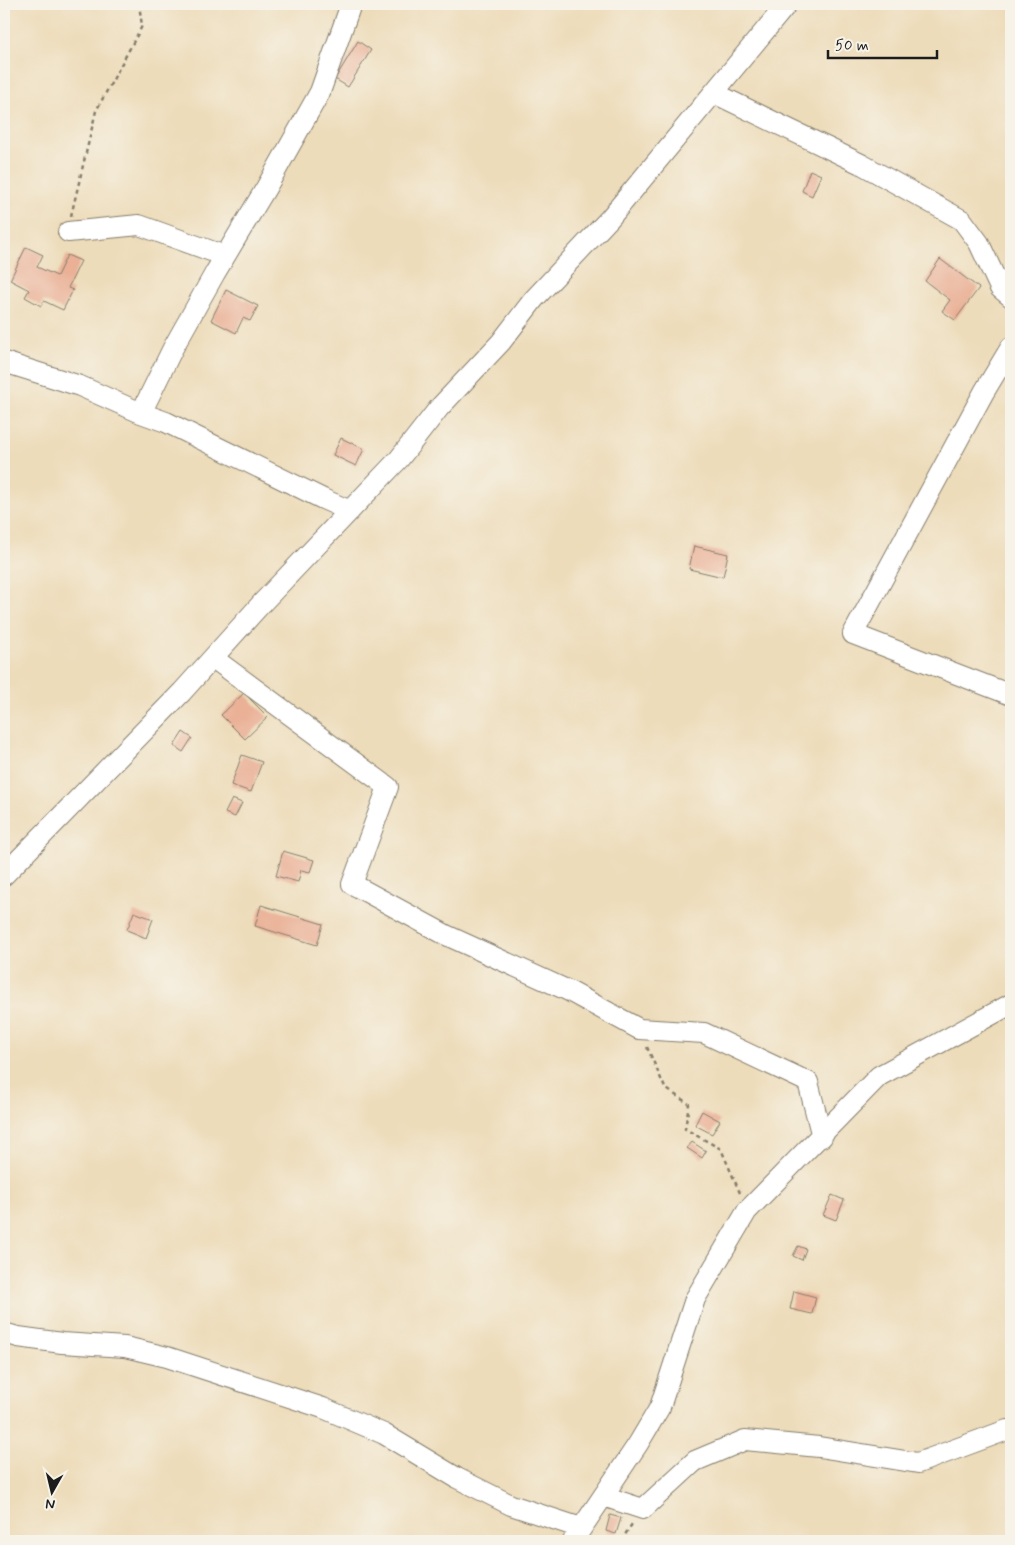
<svg xmlns="http://www.w3.org/2000/svg" width="1015" height="1545" font-family="Mynerve,sans-serif">
<rect width="100%" height="100%" fill="#f7f3e8"/>
<filter id="ink" filterUnits="userSpaceOnUse"><feTurbulence type="fractalNoise" baseFrequency=".02" numOctaves="2"/><feDisplacementMap in="SourceGraphic" scale="10" xChannelSelector="R" yChannelSelector="G"/><feConvolveMatrix kernelMatrix="1 2 1 2 8 2 1 2 1" color-interpolation-filters="sRGB"/></filter>
<filter id="wash" filterUnits="userSpaceOnUse"><feTurbulence type="fractalNoise" baseFrequency=".0096" numOctaves="4" result="noise"/><feDisplacementMap in="SourceGraphic" scale="20" xChannelSelector="R" yChannelSelector="G"/><feGaussianBlur stdDeviation="1.12" result="paint"/><feColorMatrix in="noise" values="0 0 0 0 0 0 0 0 0 0 0 0 0 0 0 0 0 1.4 0 .05"/><feComposite in="paint" operator="in"/></filter>
<g filter="url(#wash)">
<rect width="100%" height="100%" fill="#eddcba"/>
<g id="blocks">
<!-- building -->
<path fill="#eab197" d="M 358,41 L 371,50 L 348,87 L 335,79 Z
M 810,170 L 821,175 L 812,196 L 802,191 Z
M 26,247 L 43,255 L 37,267 L 57,276 L 67,255 L 81,261 L 68,288 L 73,290 L 63,310 L 44,301 L 41,306 L 25,297 L 29,290 L 10,280 Z
M 940,259 L 979,288 L 955,320 L 942,311 L 950,300 L 925,281 Z
M 226,290 L 258,306 L 250,321 L 243,318 L 236,333 L 211,320 Z
M 341,438 L 364,449 L 356,466 L 333,455 Z
M 694,546 L 728,554 L 723,577 L 689,569 Z
M 244,693 L 268,717 L 245,739 L 221,715 Z
M 183,732 L 192,738 L 183,752 L 174,746 Z
M 242,755 L 262,762 L 251,792 L 231,785 Z
M 232,799 L 242,803 L 235,817 L 225,813 Z
M 283,851 L 314,860 L 310,872 L 301,870 L 298,882 L 276,876 Z
M 261,905 L 323,924 L 317,945 L 255,926 Z
M 134,912 L 153,919 L 146,938 L 127,930 Z
M 702,1111 L 720,1121 L 712,1134 L 695,1125 Z
M 692,1142 L 706,1151 L 702,1158 L 687,1148 Z
M 832,1195 L 844,1200 L 836,1220 L 823,1215 Z
M 798,1246 L 806,1249 L 802,1260 L 793,1256 Z
M 794,1291 L 816,1297 L 812,1314 L 790,1309 Z
M 610,1515 L 621,1518 L 616,1534 L 606,1531 Z"/>
</g>
</g>
<g filter="url(#ink)">
<use href="#blocks" fill-opacity="0" stroke="#847c6b" stroke-width="1"/>
<g fill="none" stroke-linecap="round" stroke-linejoin="round">
<defs>
<path id="minor" d="M 714,93 L 863,165 L 962,220 L 979,243 L 1000,288 L 1011,297
M 68,232 L 139,225 L 225,256
M 1011,347 L 984,392 L 853,634 L 1011,695
M 4,362 L 80,386 L 141,413 L 166,422 L 323,499 L 350,511
M 141,413 L 173,348 L 215,273 L 266,188 L 320,92 L 351,4
M 213,658 L 388,787 L 352,884 L 446,935 L 569,991 L 639,1029 L 704,1033 L 808,1082 L 822,1137
M 4,875 L 182,692 L 262,603 L 399,459 L 439,408 L 501,342 L 534,299 L 610,218 L 787,4
M 4,1333 L 18,1337 L 62,1343 L 125,1347 L 167,1357 L 323,1408 L 384,1434 L 457,1478 L 511,1505 L 581,1528
M 603,1496 L 643,1509 L 695,1461 L 745,1440 L 819,1447 L 918,1463 L 1007,1430 L 1011,1430
M 573,1541 L 638,1444 L 660,1407 L 695,1299 L 747,1211 L 879,1076 L 1011,1004"/>
</defs>
<!-- minor casing -->
<use href="#minor" stroke="#847c6b" stroke-width="22"/>
<!-- path -->
<path stroke="#847c6b" stroke-width="2.5" stroke-dasharray="4 4" stroke-linecap="butt" d="M 71,216 L 96,111 L 142,26 L 139,4
M 647,1047 L 665,1088 L 689,1104 L 685,1129 L 721,1149 L 740,1193
M 621,1541 L 632,1524"/>
<!-- minor -->
<use href="#minor" stroke="#fff" stroke-width="20"/>
</g>
</g>
<!-- margin -->
<rect width="1015" height="1545" fill="none" stroke="#f7f3e8" stroke-width="20"/>
<!-- north arrow -->
<g transform="translate(52 1492) rotate(188)" stroke="#f7f3e8" stroke-width="4" paint-order="stroke">
<path d="M0-4L9 19L0 12L-9 19Z" fill="#1c1c1c"/>
<text y="-8" font-size="14" font-weight="bold" text-anchor="middle" fill="#1c1c1c">N</text>
</g>
<!-- scale -->
<path d="M828 50v8h109v-8" fill="none" stroke="#1c1c1c" stroke-width="2.5"/>
<text x="835" y="50" font-size="15" fill="#1c1c1c" stroke="#f7f3e8" stroke-width="4" paint-order="stroke">50 m</text>
</svg>
